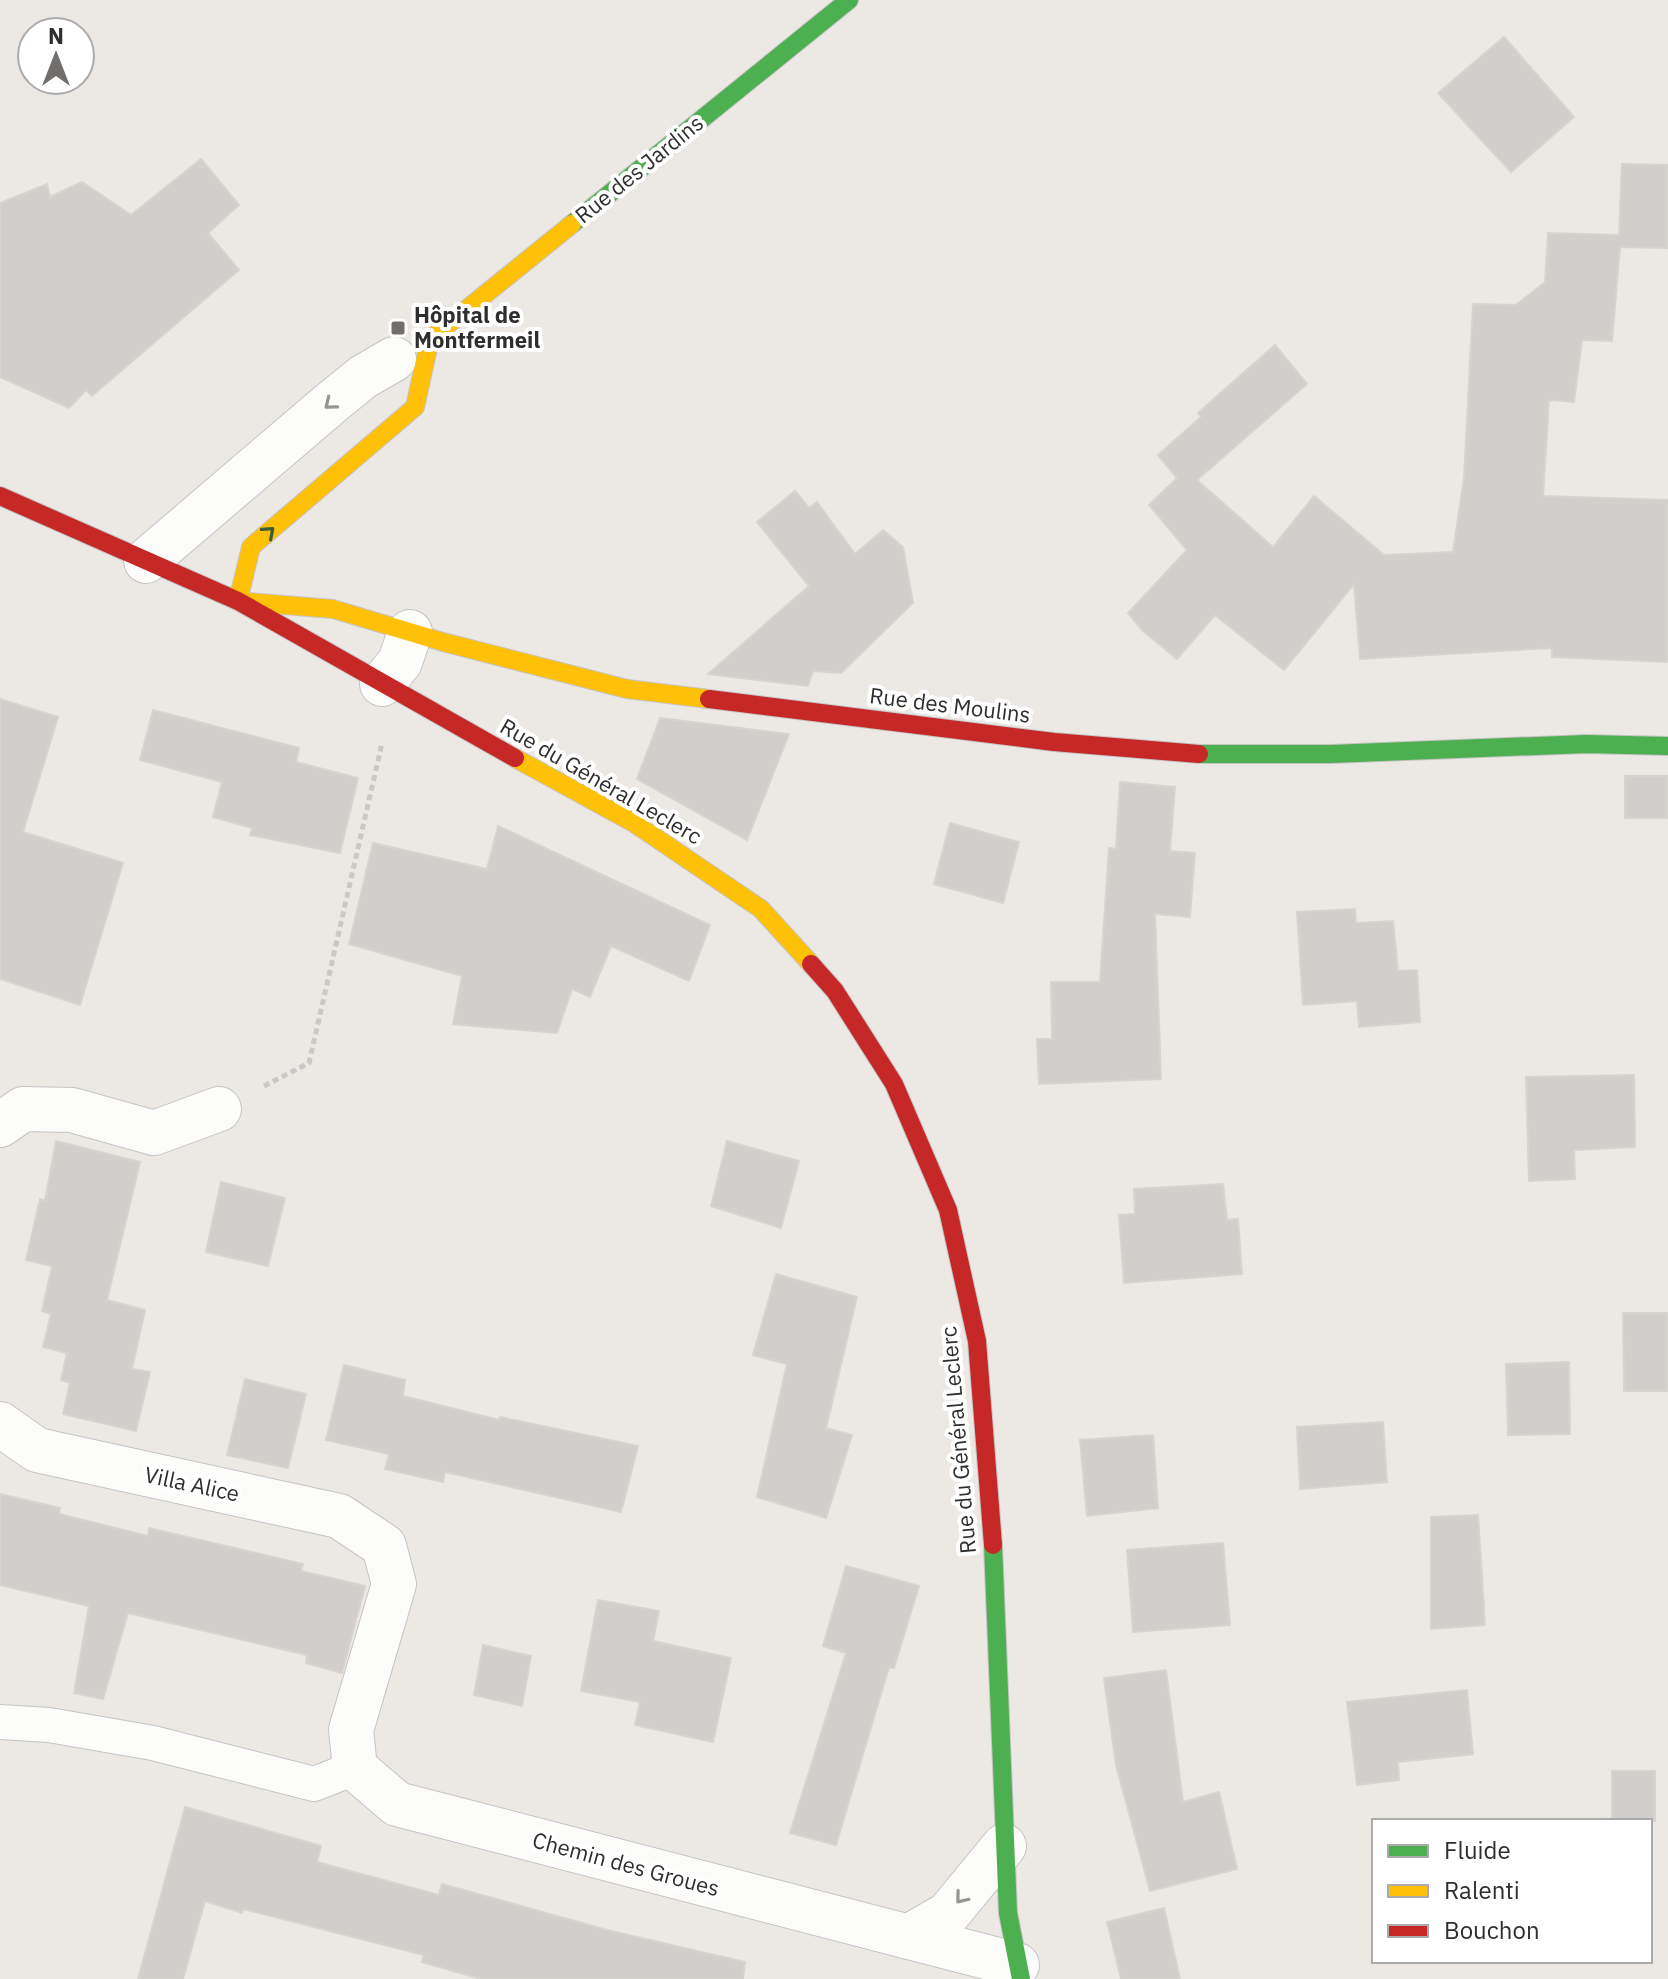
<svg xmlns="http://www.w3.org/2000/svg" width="1668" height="1979" font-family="'IBM Plex Sans',sans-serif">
<rect width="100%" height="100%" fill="#ece8e4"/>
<!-- building -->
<path fill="#d1cecb" stroke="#d7d4d0" stroke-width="2" d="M 1504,37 L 1574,117 L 1511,172 L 1438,93 Z
M 201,159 L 239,205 L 208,233 L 239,270 L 92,396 L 86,390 L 69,408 L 0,377 L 0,203 L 47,184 L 50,197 L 82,182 L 131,215 Z
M 1622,164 L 1668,165 L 1668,248 L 1620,247 L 1612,341 L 1582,340 L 1574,402 L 1549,400 L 1543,496 L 1668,500 L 1668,662 L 1552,657 L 1552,648 L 1360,659 L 1354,584 L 1284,670 L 1215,615 L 1177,659 L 1143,631 L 1128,613 L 1187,550 L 1149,505 L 1177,478 L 1158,455 L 1201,417 L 1198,413 L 1275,345 L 1307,384 L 1197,480 L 1273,547 L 1314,496 L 1384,555 L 1453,552 L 1464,478 L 1473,304 L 1516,305 L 1545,282 L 1548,233 L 1619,235 Z
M 795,491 L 809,508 L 817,502 L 855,554 L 883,530 L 903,547 L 913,603 L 841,673 L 813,671 L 808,686 L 708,674 L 809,586 L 757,522 Z
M 0,699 L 58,717 L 23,832 L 123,863 L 80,1005 L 0,979 Z
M 153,710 L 299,748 L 296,762 L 358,778 L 340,853 L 250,835 L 252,828 L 213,817 L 222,782 L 140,760 Z
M 660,718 L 789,734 L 747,840 L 637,779 Z
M 1625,776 L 1668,776 L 1668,818 L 1625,818 Z
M 1120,782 L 1175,787 L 1170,851 L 1195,853 L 1190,917 L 1155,914 L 1161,1079 L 1039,1084 L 1037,1039 L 1052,1039 L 1051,982 L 1100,982 L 1109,848 L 1116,849 Z
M 950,823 L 1019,842 L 1003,903 L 934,884 Z
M 498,826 L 710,925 L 689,981 L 611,946 L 590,997 L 572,989 L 557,1033 L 453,1024 L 462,976 L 349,944 L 373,843 L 487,869 Z
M 1355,909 L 1356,923 L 1393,921 L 1398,971 L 1417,970 L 1420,1022 L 1359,1027 L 1357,1001 L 1303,1005 L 1297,912 Z
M 1634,1075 L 1635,1147 L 1574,1150 L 1575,1179 L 1529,1181 L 1526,1077 Z
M 56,1141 L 140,1162 L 107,1300 L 145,1310 L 132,1369 L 150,1372 L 136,1431 L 63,1414 L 70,1383 L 61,1380 L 67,1353 L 43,1347 L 51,1314 L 42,1311 L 52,1266 L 26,1260 L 40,1199 L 45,1201 Z
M 727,1141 L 799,1161 L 781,1228 L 711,1206 Z
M 221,1182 L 285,1198 L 268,1266 L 206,1252 Z
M 1223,1184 L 1227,1220 L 1238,1219 L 1242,1274 L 1124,1283 L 1119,1215 L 1135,1214 L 1134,1189 Z
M 776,1274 L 857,1297 L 826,1428 L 852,1435 L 826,1518 L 757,1497 L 787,1364 L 753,1355 Z
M 1623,1313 L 1668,1313 L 1668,1391 L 1624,1391 Z
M 1569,1362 L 1570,1434 L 1508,1435 L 1506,1364 Z
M 344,1365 L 405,1380 L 403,1396 L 499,1420 L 500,1417 L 638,1446 L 621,1512 L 445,1472 L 443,1482 L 385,1469 L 389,1454 L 326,1440 Z
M 245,1379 L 306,1394 L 288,1468 L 227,1455 Z
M 1383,1422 L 1387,1482 L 1300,1489 L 1297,1427 Z
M 1153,1435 L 1158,1508 L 1087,1516 L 1080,1440 Z
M 0,1494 L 60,1508 L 59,1514 L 148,1536 L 149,1528 L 303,1564 L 301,1571 L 365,1586 L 342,1673 L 306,1663 L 307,1655 L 128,1613 L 103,1699 L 74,1693 L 89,1606 L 0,1585 Z
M 1478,1515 L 1485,1625 L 1431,1629 L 1431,1517 Z
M 1223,1543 L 1230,1625 L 1133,1632 L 1127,1550 Z
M 846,1566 L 919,1586 L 894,1668 L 889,1667 L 836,1845 L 790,1833 L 846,1653 L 823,1646 Z
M 598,1600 L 659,1611 L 653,1641 L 731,1658 L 713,1742 L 635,1725 L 640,1702 L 581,1691 Z
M 483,1645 L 531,1656 L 522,1706 L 474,1695 Z
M 1166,1670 L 1183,1802 L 1219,1792 L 1237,1869 L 1150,1891 L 1116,1765 L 1104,1678 Z
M 1467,1690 L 1473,1754 L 1398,1762 L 1399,1780 L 1357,1785 L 1347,1702 Z
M 1612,1771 L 1655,1771 L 1655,1821 L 1612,1821 Z
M 185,1807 L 321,1846 L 317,1862 L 439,1895 L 442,1884 L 611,1931 L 745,1962 L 743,1979 L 481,1979 L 422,1962 L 424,1955 L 243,1909 L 242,1913 L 205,1901 L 183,1979 L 138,1979 Z
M 1164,1908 L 1180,1979 L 1121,1979 L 1107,1922 Z"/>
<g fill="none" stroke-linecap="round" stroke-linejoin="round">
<defs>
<path id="lane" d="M 0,1722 L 49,1725 L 153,1743 L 314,1784 L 355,1768"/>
<path id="street" d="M 146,561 L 331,403 L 363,377 L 394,359
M 382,684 L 400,662 L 410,632
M 0,1125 L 23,1109 L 72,1110 L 154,1133 L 219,1109
M 0,1424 L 37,1450 L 339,1516 L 384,1546 L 394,1584 L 351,1730 L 355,1768 L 397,1804 L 1017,1965
M 908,1937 L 948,1914 L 1004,1846"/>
<path id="fast" d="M 572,224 L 849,0
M 1199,754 L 1331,754 L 1586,744 L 1668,746
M 993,1545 L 1008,1913 L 1021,1979"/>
<path id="slow" d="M 238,601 L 251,547 L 415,407 L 430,339 L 572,224
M 249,602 L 333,609 L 443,642 L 627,689 L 709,699
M 515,758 L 634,823 L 761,909 L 811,964"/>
<path id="jam" d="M 0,496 L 238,601 L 515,758
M 709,699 L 1054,742 L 1199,754
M 811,964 L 835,991 L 894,1084 L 948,1210 L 977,1341 L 993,1545"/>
</defs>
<!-- lane casing -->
<use href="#lane" stroke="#c5c4c5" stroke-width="36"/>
<!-- street casing -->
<use href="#street" stroke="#c5c4c5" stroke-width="46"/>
<!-- fast casing -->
<use href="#fast" stroke="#c5c4c5" stroke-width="20"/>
<!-- slow casing -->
<use href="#slow" stroke="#c5c4c5" stroke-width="20"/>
<!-- jam casing -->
<use href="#jam" stroke="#c5c4c5" stroke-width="20"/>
<!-- path -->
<path stroke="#c9c9c8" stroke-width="5" stroke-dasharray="6 4" stroke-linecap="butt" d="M 264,1086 L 309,1063 L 382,743"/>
<!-- lane -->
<use href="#lane" stroke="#fcfcfb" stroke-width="34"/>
<!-- street -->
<use href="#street" stroke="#fcfcfb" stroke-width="44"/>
<!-- fast -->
<use href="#fast" stroke="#4caf50" stroke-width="18"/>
<!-- slow -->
<use href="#slow" stroke="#ffc107" stroke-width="18"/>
<!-- jam -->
<use href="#jam" stroke="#c62828" stroke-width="18"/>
</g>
<!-- one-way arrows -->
<defs><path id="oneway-chevron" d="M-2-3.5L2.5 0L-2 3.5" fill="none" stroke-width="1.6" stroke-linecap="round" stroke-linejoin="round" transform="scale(2)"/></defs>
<g stroke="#959594">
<use href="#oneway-chevron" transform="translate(330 404) rotate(141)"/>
<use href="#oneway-chevron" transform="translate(961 1898) rotate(129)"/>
</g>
<use stroke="#385b3a" href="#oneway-chevron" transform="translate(269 532) rotate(-41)"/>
<!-- markers -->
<rect fill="#706f6e" stroke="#fff" stroke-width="3" x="390" y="320" width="16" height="16" rx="4"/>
<g text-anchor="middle" stroke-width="8" stroke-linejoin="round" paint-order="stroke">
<!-- street labels -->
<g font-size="22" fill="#2e2e2e" stroke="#fff">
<text transform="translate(639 169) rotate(-39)" y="8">Rue des Jardins</text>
<text transform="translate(950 705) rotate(7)" y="8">Rue des Moulins</text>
<text transform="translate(601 781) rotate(30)" y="8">Rue du Général Leclerc</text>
<text transform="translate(958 1440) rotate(-95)" y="8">Rue du Général Leclerc</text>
<text transform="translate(192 1484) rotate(12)" y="8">Villa Alice</text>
<text transform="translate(626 1864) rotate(15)" y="8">Chemin des Groues</text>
</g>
<!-- poi labels -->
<g font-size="22" font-weight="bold" fill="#2e2e2e" stroke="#fff" text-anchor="start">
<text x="414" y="323">Hôpital de<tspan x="414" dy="25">Montfermeil</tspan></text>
</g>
</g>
<!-- legend -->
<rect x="1372" y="1819" width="280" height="144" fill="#ffffff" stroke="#ababab" stroke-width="2"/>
<rect x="1388" y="1845" width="40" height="12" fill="#4caf50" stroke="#ababab" stroke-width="2"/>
<text x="1444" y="1859" font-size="24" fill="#2e2e2e">Fluide</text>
<rect x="1388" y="1885" width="40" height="12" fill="#ffc107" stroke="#ababab" stroke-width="2"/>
<text x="1444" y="1899" font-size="24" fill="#2e2e2e">Ralenti</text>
<rect x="1388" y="1925" width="40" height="12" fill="#c62828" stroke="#ababab" stroke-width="2"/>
<text x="1444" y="1939" font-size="24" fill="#2e2e2e">Bouchon</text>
<!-- north arrow -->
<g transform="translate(56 56)"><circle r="38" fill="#ffffff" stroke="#ababab" stroke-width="2"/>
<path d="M0-6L14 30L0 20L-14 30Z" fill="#706f6e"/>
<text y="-12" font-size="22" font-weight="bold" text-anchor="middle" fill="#2e2e2e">N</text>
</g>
</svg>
